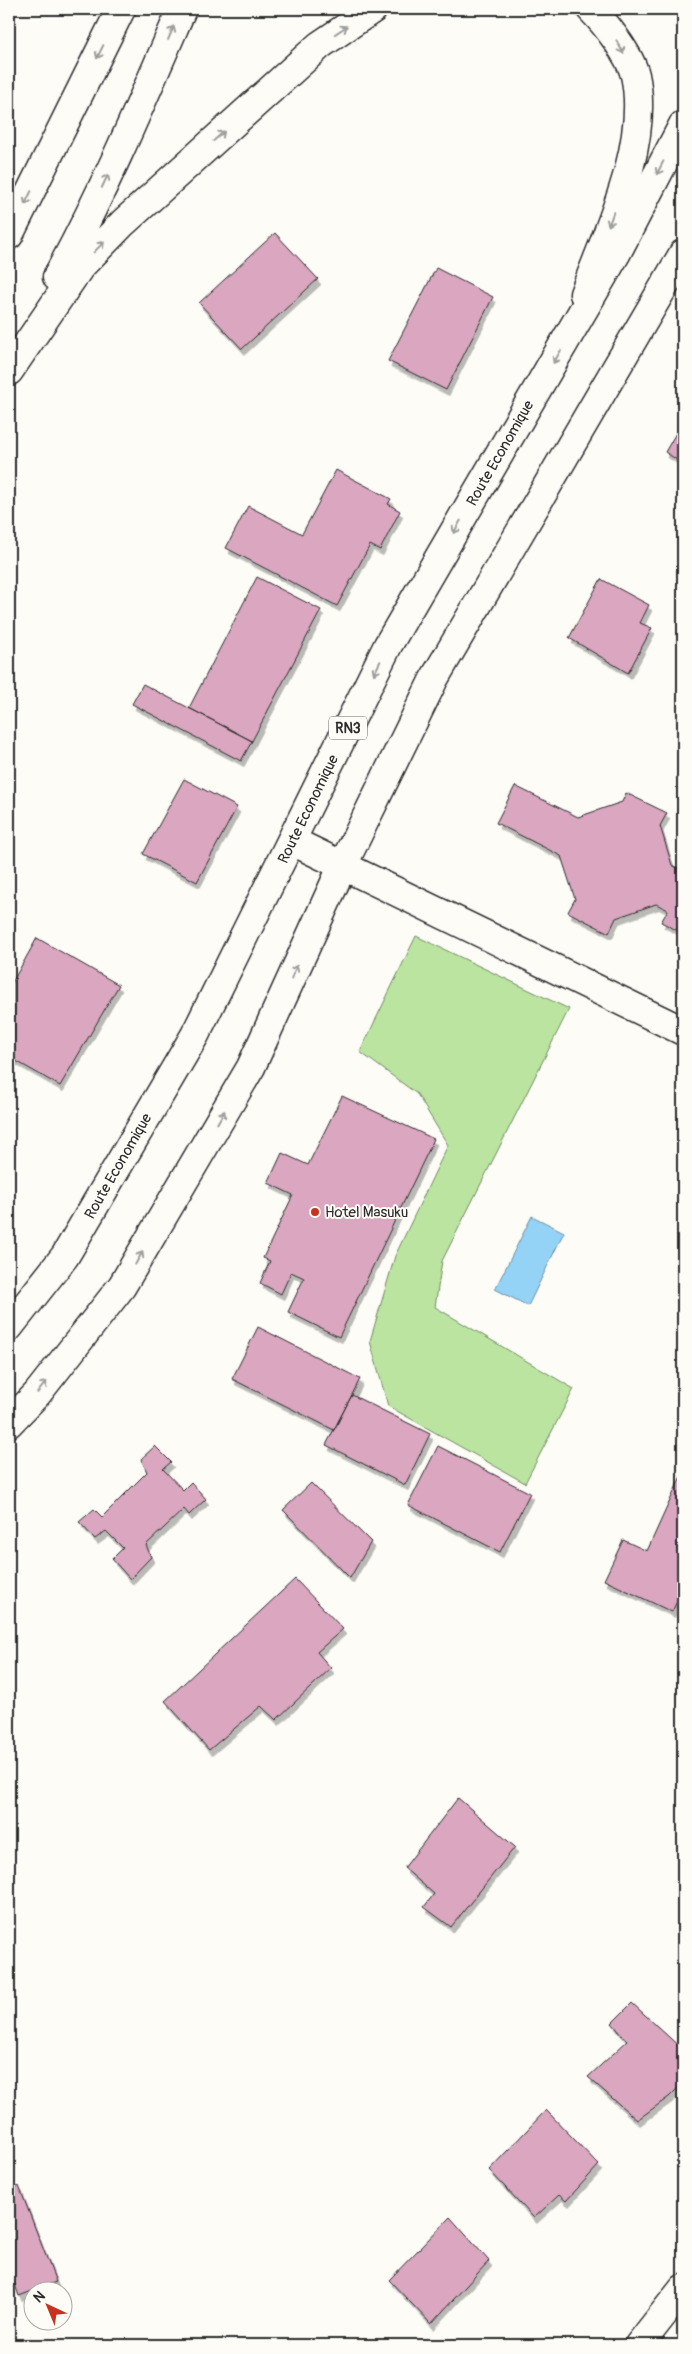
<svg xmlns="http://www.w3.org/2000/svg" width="692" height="2354" font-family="Pangolin,sans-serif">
<defs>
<filter id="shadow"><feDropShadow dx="3" dy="5.5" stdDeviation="0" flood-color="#0004"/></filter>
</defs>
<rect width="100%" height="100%" fill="#fdfcf7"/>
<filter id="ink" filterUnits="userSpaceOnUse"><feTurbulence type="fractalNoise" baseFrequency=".02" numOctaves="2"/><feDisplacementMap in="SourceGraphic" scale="10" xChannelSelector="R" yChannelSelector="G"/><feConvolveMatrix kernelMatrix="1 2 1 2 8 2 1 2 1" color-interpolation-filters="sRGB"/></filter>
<g filter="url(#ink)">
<!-- green -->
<path fill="#bbe4a0" stroke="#738866" d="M 416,936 L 569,1009 L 442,1261 L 435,1307 L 574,1389 L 525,1483 L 388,1406 L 370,1341 L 395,1256 L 448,1145 L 417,1094 L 360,1052 Z"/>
<!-- water -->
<path fill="#94d3f5" stroke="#6a90a4" d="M 532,1216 L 564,1232 L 528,1306 L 495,1289 Z"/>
<!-- building -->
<path fill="#daa6c0" stroke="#2b2b2b" filter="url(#shadow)" d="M 275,233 L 318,279 L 242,349 L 199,303 Z
M 436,268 L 493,297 L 446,390 L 388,361 Z
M 683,421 L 683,464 L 665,452 Z
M 336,470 L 391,499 L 388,504 L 400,511 L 380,550 L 370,545 L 337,606 L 226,548 L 248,506 L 302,534 Z
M 257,577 L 321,610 L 252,741 L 189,708 Z
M 601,579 L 649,605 L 640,623 L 652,628 L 628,673 L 569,638 Z
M 143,684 L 252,741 L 241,761 L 132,704 Z
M 184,779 L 237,807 L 197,882 L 143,854 Z
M 515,786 L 578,817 L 622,802 L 626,793 L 667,813 L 660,826 L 672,865 L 683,871 L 682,933 L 661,922 L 668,910 L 656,904 L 616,918 L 609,933 L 568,912 L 575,899 L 561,856 L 496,823 Z
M 37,938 L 119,985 L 60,1086 L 9,1057 L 9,988 Z
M 342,1096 L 434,1139 L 339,1337 L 288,1312 L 304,1278 L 291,1272 L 281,1294 L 260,1283 L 270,1261 L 263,1258 L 293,1195 L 268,1183 L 282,1153 L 308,1165 Z
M 258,1327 L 360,1379 L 334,1430 L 232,1379 Z
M 352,1395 L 430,1434 L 405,1485 L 326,1445 Z
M 155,1446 L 171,1462 L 163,1469 L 183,1490 L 191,1482 L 206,1499 L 189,1515 L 184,1509 L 146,1545 L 151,1557 L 130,1579 L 112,1559 L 123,1548 L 106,1531 L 95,1539 L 79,1522 L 94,1509 L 102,1517 L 147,1472 L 141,1459 Z
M 438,1446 L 530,1493 L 500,1552 L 408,1505 Z
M 683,1472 L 683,1588 L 672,1612 L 604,1580 L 623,1540 L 647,1551 Z
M 311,1483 L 371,1542 L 350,1578 L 283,1510 Z
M 295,1579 L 343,1629 L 317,1652 L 331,1668 L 276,1720 L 261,1706 L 209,1750 L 165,1701 Z
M 458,1798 L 515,1847 L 451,1927 L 424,1907 L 434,1894 L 404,1868 Z
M 632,2003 L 683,2050 L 683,2083 L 669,2097 L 637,2120 L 588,2077 L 627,2041 L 612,2023 Z
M 546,2110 L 599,2165 L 566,2201 L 559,2195 L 534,2218 L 489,2170 Z
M 19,2186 L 56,2282 L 19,2296 L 9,2268 L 9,2190 Z
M 450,2217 L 489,2261 L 431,2324 L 389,2280 Z"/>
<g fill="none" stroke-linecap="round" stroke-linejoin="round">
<defs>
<path id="minor" d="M 292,841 L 683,1031
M 639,2345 L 683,2289"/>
<path id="major" d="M 9,235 L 121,9
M 57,277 C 104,191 143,99 182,9
M 584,294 C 608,230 650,144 635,75 C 630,55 605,23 591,9
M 9,371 L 80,267 L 123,223 L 320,45 L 373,9"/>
<path id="highway" d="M 9,1327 L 65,1256 L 195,1035 L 388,645 L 616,254 L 683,125
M 9,1423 L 37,1394 L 122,1286 L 251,1067 L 343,865 L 434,679 L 683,254"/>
</defs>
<!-- minor casing -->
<use href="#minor" stroke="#2b2b2b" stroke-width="31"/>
<!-- major casing -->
<use href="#major" stroke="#2b2b2b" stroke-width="31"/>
<!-- highway casing -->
<use href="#highway" stroke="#2b2b2b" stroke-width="31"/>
<!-- minor -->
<use href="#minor" stroke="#fdfcf7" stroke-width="28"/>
<!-- major -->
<use href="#major" stroke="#fdfcf7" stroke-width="28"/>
<!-- highway -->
<use href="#highway" stroke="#fdfcf7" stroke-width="28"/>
</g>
<!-- one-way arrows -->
<defs><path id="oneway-shaft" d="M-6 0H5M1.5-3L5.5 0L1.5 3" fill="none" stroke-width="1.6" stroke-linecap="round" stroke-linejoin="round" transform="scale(1.25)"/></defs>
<g stroke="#9e9e9b">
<use href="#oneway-shaft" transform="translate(341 30) rotate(-34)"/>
<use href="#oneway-shaft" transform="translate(171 33) rotate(-67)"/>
<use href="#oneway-shaft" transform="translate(620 47) rotate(62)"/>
<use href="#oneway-shaft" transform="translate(100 52) rotate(116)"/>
<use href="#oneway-shaft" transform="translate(219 136) rotate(-42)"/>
<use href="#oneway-shaft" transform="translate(660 168) rotate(117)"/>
<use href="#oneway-shaft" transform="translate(105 181) rotate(-65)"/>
<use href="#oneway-shaft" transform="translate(28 198) rotate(116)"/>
<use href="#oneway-shaft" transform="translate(611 219) rotate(110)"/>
<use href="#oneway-shaft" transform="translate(99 247) rotate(-46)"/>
<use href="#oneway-shaft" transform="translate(557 357) rotate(120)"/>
<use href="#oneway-shaft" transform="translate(457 527) rotate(120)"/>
<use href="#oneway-shaft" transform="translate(377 668) rotate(116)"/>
<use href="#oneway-shaft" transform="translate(294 972) rotate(-66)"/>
<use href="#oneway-shaft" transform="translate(221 1117) rotate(-60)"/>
<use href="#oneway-shaft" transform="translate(139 1258) rotate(-60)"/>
<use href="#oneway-shaft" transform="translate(42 1387) rotate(-51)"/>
</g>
</g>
<!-- markers -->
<circle fill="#c8321e" stroke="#fdfcf7" stroke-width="2" cx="315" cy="1212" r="5"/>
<g text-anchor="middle" stroke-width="4" stroke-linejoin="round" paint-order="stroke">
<!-- shield labels -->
<rect fill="#fdfcf7" stroke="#6a6a68" stroke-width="1" x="329" y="716.5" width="38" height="23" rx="4"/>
<g font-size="14" font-weight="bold" fill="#2b2b2b">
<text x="348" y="733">RN3</text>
</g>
<!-- street labels -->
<g font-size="15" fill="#2b2b2b" stroke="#fdfcf7">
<text transform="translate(500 453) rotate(-60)" y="5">Route Economique</text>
<text transform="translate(308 809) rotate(-64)" y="5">Route Economique</text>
<text transform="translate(118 1166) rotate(-60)" y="5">Route Economique</text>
</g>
<!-- poi labels -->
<g font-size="15" fill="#2b2b2b" stroke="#fdfcf7" text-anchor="start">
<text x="325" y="1217">Hotel Masuku</text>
</g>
</g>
<!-- margin -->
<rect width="692" height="2354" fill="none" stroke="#fdfcf7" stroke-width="30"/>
<rect x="15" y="15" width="662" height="2324" fill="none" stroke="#2b2b2b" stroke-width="2" filter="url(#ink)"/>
<!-- north arrow -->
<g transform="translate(48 2306) rotate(316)"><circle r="24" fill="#fdfcf7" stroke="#a9a8a5"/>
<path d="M0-4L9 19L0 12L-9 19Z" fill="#c8321e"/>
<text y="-8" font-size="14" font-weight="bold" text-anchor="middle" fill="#2b2b2b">N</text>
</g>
</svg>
